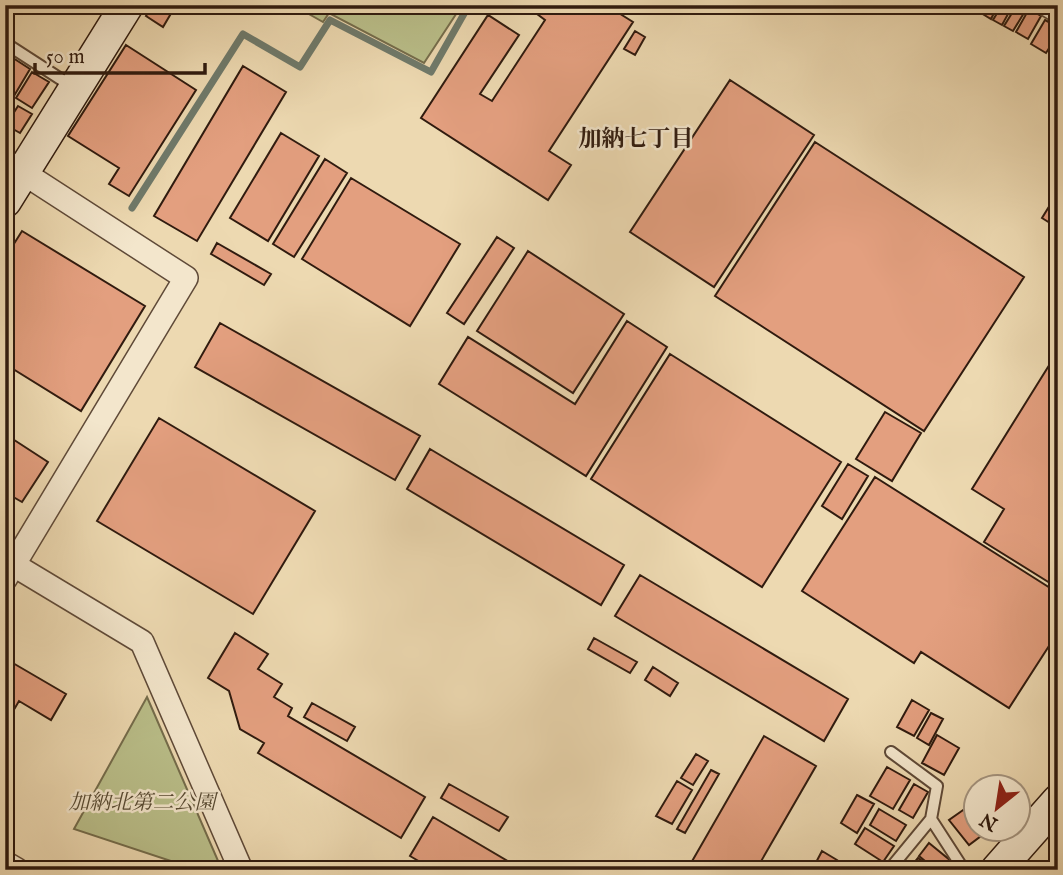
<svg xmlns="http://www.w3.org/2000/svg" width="1063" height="875" font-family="'IM FELL English','Noto Serif JP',serif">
<rect width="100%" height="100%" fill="#edd9b1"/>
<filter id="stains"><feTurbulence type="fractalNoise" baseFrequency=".00286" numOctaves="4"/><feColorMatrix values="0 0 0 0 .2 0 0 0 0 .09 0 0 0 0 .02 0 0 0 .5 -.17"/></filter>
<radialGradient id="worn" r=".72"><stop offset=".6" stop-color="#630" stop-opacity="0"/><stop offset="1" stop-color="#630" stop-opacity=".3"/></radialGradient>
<!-- green -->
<path fill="#babf8a" stroke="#756d4c" stroke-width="2" d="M 293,5 L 462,5 L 424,63 L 329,13 L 323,22 Z
M 147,697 L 222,870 L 198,870 L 74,829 Z"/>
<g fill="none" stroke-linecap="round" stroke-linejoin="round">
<!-- stream -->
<path stroke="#6f7a6b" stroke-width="7" d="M 132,208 L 243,34 L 300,67 L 330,20 L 431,72 L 469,5"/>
</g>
<!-- building -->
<path fill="#e39f7f" stroke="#301b0f" stroke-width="2" d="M 153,5 L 176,5 L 163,27 L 146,16 Z
M 606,5 L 633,22 L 549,151 L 571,165 L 548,200 L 421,118 L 488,15 L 519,35 L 480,94 L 492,101 L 545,20 L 525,5 Z
M 986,5 L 998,5 L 991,19 L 981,13 Z
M 1002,5 L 1013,5 L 1002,25 L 993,20 Z
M 1017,5 L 1027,8 L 1013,31 L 1004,26 Z
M 1029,9 L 1041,16 L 1028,39 L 1016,32 Z
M 1045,20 L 1058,27 L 1058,34 L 1046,53 L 1031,44 Z
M 635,31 L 645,37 L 635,55 L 624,49 Z
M 126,45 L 196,90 L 129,196 L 109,184 L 119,168 L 68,136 Z
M 13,58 L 30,69 L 14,96 L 5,91 L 5,71 Z
M 243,66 L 286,92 L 197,241 L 154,216 Z
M 32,72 L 49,82 L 32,108 L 16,98 Z
M 730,80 L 814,135 L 714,287 L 630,232 Z
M 18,106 L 32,114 L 20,133 L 6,125 Z
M 281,133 L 319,156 L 268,241 L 230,218 Z
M 815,142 L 1024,277 L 924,431 L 715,296 Z
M 325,159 L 347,173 L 294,257 L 273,244 Z
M 351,178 L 460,244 L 410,326 L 302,259 Z
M 1058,192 L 1058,228 L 1042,218 Z
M 22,231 L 145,306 L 81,411 L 5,364 L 5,258 Z
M 497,237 L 514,248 L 464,324 L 447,313 Z
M 217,243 L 271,274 L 264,285 L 211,254 Z
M 528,251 L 624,314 L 573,393 L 477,331 Z
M 627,321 L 667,347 L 586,476 L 439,384 L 468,337 L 575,404 Z
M 220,323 L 420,436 L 395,480 L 195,367 Z
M 1058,351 L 1058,588 L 984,542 L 1004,509 L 972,489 Z
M 670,354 L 841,462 L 762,587 L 591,479 Z
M 885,412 L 921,433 L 892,481 L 856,459 Z
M 159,418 L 315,511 L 253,614 L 97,521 Z
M 5,434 L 48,462 L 22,502 L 8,494 L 5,498 Z
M 430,449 L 624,565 L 601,605 L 407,489 Z
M 848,464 L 868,476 L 842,519 L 822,506 Z
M 875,477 L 1058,593 L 1058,632 L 1009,708 L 921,652 L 914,663 L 802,591 Z
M 640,575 L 848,699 L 824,741 L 615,616 Z
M 235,633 L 268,654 L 258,669 L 282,684 L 274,697 L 292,708 L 288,716 L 425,797 L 401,838 L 258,753 L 264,743 L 240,729 L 229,691 L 208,678 Z
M 594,638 L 637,662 L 630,673 L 588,649 Z
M 6,659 L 66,694 L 51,720 L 19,701 L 5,725 Z
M 653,667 L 678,683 L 670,696 L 645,680 Z
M 912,700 L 929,710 L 914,736 L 897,727 Z
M 312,703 L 355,727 L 347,741 L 304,717 Z
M 931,713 L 943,719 L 929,745 L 917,738 Z
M 937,735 L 959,748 L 944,775 L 922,763 Z
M 764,736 L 816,766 L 756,870 L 687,870 Z
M 696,754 L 708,761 L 693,785 L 681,778 Z
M 887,767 L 910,780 L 893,809 L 870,796 Z
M 711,770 L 719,774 L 685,833 L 677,829 Z
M 677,781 L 692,790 L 672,824 L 656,816 Z
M 449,784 L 508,817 L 499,831 L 441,798 Z
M 914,784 L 928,792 L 913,818 L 899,810 Z
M 857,795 L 874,804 L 857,833 L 841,823 Z
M 966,808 L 976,820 L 976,830 L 985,833 L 969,845 L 949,820 Z
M 879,809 L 906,825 L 896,841 L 870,825 Z
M 433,817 L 523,870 L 434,870 L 410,856 Z
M 865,828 L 894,846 L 883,862 L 855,844 Z
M 929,843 L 951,861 L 944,870 L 936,870 L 919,856 Z
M 822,851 L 837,860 L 831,870 L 812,870 Z
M 918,858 L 933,870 L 908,870 Z"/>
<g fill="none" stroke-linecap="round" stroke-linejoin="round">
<defs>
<path id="lane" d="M 5,43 L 73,87
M 891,752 L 937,786 L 931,819 L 964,870
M 889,870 L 931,819"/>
<path id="street" d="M 1048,5 L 1058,11
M 5,161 L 186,278 L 5,579
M 14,565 L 142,642 L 241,870
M 5,863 L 17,870"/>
<path id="secondary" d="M 5,201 L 127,5
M 997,870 L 1058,801"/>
</defs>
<!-- lane casing -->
<use href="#lane" stroke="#5f4a38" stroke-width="14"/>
<!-- street casing -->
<use href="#street" stroke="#5f4a38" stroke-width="26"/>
<!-- secondary casing -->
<use href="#secondary" stroke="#301b0f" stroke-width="35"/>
<!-- lane -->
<use href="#lane" stroke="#f3e6cc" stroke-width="10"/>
<!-- street -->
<use href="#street" stroke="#f3e6cc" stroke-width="23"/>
<!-- secondary -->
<use href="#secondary" stroke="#f3e6cc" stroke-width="32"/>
</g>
<g text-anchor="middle" stroke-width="5" stroke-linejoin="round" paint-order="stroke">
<!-- park labels -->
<g font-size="21" font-style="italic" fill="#594c34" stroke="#f3e6cc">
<text x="142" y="809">加納北第二公園</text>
</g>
<!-- neighbourhood labels -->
<g font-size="23" font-weight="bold" fill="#301b0f" stroke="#f3e6cc">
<text x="636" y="146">加納七丁目</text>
</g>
</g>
<!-- margin -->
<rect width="1063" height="875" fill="none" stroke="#edd9b1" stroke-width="28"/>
<rect x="7" y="7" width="1049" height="861" fill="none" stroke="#301b0f" stroke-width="3.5"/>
<rect x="14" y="14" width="1035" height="847" fill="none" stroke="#301b0f" stroke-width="2"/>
<!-- north arrow -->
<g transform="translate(997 808) rotate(210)"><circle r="33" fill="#f3e6cc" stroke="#a59580" stroke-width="2"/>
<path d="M0-5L12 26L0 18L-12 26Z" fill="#8f2418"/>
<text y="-10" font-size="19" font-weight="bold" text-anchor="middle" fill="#301b0f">N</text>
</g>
<!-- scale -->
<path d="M35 63v10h170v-10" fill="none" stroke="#301b0f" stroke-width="3.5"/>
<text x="46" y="63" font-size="21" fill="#301b0f" stroke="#f3e6cc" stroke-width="5" paint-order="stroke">50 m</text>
<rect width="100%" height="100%" filter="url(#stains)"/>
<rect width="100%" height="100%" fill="url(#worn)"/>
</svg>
